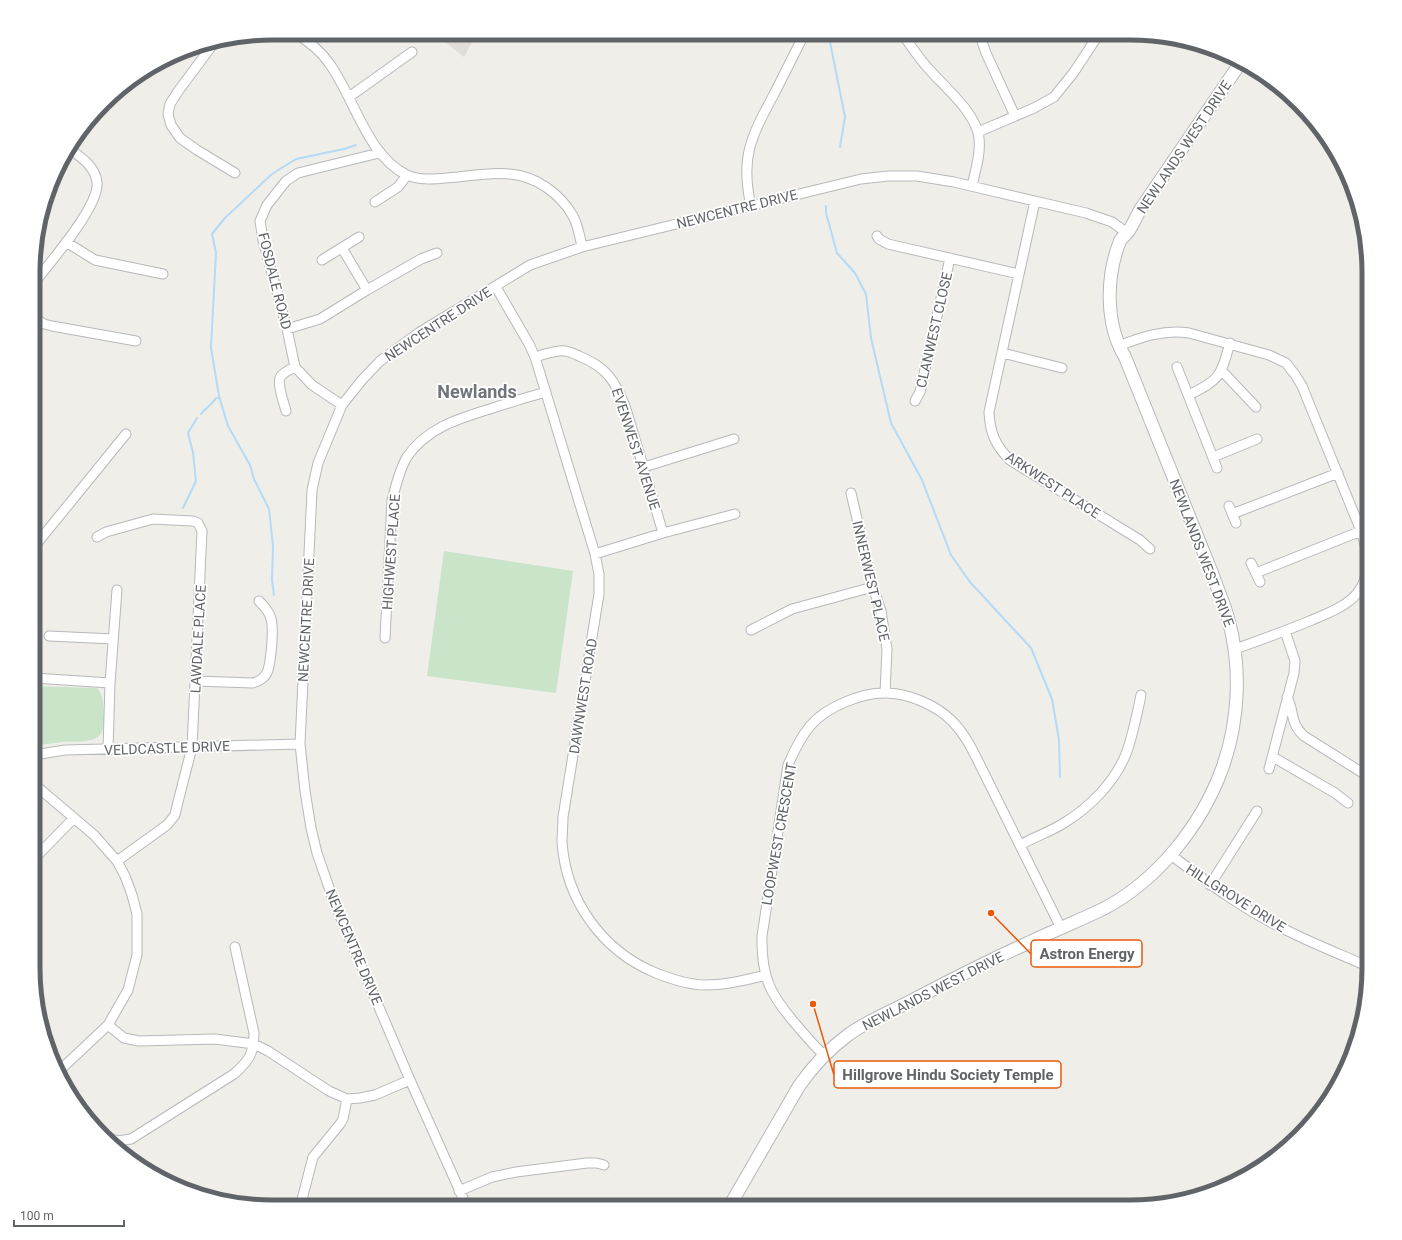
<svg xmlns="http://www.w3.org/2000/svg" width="1402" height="1240" font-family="Roboto,sans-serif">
<rect width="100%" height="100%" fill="#f0eee9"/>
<!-- education -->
<path fill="#e0ddd7" d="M 434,33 L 491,33 L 475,37 L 464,57 Z"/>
<!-- green -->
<path fill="#c9e4c9" d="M 444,551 L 573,571 L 556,693 L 427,676 Z
M 34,686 L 97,688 C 104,695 103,705 104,714 C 104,722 104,732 98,737 C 89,743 72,741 62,742 C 52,743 43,745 34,746 Z"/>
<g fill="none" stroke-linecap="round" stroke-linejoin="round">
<!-- stream -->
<path stroke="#b3daf6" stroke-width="2" d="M 830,33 L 830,42 L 845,117 L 840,147
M 826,206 L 826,213 L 837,253 L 855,273 L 866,294 L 871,338 L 891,423 L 922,480 L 951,555 L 970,582 L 1031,648 L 1052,699 L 1059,740 L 1060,777
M 201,414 C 205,409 213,403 216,398 L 220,398
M 183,508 L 196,481 L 193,453 L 188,433 L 197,418
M 274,595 L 272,580 L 273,546 L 269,509 L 254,479 L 250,465 L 228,426 L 219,396 L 211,348 L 216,253 L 212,234 L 225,218 L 272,174 L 296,159 L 344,149 L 356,145"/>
<defs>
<path id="street" d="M 295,33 C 308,41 320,50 329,63 C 354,97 367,156 407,175 C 423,182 442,178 458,177 C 475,175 493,172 510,174 C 535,176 560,193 573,216 C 578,225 580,237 582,247
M 902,33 C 910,45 918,57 928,68 C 944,87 976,112 979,138 C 981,155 975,171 972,186
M 979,33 L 986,53 L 1015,116
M 214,43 L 179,90 L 170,104 L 168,114 L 171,125 L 180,138 L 197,150 L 235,173
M 349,97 L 412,52
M 978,132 L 1034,108 L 1054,97 L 1074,72 L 1099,34
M 1035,201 L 989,412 C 990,433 995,445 1010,460 L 1140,540 L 1150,549
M 375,202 L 398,187 L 407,175
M 751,206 C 740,158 751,137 773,96 C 784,75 794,54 805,33
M 877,236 L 879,239 L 888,244 L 1019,274
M 66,242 L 95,260 L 163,274
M 342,248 L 367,290
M 322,260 L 359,237
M 35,282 C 50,262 100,206 97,182 C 95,166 81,157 68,148
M 496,287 L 529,344 L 535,357 L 595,554 L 599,574 L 599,594 L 563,817 C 563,825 562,834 562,842 C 566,900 602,951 656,973 C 671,979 689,985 706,985 C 726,985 746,980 766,975
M 35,318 L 44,324 L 52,326 L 136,341
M 287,329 L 320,319 L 367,290 L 421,259 L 437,253
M 1119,346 C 1141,337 1165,329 1189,333 L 1269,355 L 1286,363 L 1296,376 L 1302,386 L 1361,531 C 1370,557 1372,587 1345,604 C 1335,611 1323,615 1312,620 C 1286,631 1260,640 1235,649
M 1003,353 L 1062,368
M 535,357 C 542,355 551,352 559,351 C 566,350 573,353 579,356 C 607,367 616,382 626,409 L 663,533
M 1177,367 L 1217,468
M 1222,371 L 1256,407
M 1189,395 C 1220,379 1220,378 1230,343
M 915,401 L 920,392 L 950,258
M 342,405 L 312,385 L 295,367 L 287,329 L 263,240 L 260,221 L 267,205 L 286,181 L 298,173 L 379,153
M 286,411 C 284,403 276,382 281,376 C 284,372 291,369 295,367
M 1213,457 L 1257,439
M 644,467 L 734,439
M 851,493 L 873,587 L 881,611 L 887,649 L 885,693
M 1229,506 L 1236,523
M 1232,514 L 1338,473
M 97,537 L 106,532 L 153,519 L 193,521 L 198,523 L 202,531 L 192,747 L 177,806 L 175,815 L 167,825 L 117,861
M 34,547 L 126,434
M 595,554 L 663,533 L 735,514
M 1251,563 L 1260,582
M 1256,573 L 1361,531
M 751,630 L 792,609 L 873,587
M 49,636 L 113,639
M 385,638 L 392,500 C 396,486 399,470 407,457 C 427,427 461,418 493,408 C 511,402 528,397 546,392
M 34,678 L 110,683
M 196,681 L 252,683 C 259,682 266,677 268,670 C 271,659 274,630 271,619 C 270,613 264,606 259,601
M 1287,697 C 1295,712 1289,722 1304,736 L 1369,777
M 108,750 L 110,683 L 117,590
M 34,755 L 65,750 L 300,744
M 1273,757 L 1335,793 L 1348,803
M 1269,769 L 1294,673 L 1295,661 L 1285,631
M 34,784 L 94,835 L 117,861 L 125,876 L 132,895 L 137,914 L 137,955 L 128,990 L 108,1025 L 59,1071
M 1020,845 C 1034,837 1050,832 1064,823 C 1090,807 1114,783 1126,754 C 1133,735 1137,715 1141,695
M 1171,855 C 1208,883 1246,911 1288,931 C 1314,944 1342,955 1369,967
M 34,863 L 34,859 L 74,818
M 1210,885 L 1257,811
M 108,1025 L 124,1038 L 139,1041 L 215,1039 L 254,1044 L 268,1051 L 329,1091 L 347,1099 L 360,1098 L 375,1095 L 410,1080
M 824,1055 C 815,1047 807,1037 799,1028 C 771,996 761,979 762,936 L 788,765 C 794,751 800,738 810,726 C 826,707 862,692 887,693 C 910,694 936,705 952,721 C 965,734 972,749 980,765 L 1061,928
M 82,1109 L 107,1137 L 117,1141 L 131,1139 L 234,1074 C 249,1061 254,1053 254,1033 L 235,947
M 459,1191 L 492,1177 L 516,1172 L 587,1163 L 596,1163 L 604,1165
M 300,1207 L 313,1157 L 340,1124 L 343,1119 L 347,1099
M 467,1207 L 410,1080 L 334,902 L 317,853 L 311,828 L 305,791 L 300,744 L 312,490 L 318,463 L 342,405 L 362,380 L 380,361 L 420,332 L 530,265 L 582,247 L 861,179 L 888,176 L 917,176 L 954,182 L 1086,213 L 1112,222 L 1127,233"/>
<path id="secondary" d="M 729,1207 L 799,1086 C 813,1066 829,1049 848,1035 C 867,1021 890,1012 911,1001 C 949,981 988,961 1028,943 C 1053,931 1078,921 1103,909 C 1157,881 1201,826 1222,769 C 1239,722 1242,667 1228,618 C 1224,603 1217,588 1212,573 L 1125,357 C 1105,324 1106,276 1120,241 C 1122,237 1126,235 1128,232 C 1133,225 1136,217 1140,210 L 1241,62"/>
</defs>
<!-- street casing -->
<use href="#street" stroke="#b6b8bb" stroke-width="11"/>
<!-- secondary casing -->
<use href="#secondary" stroke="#b5b7bb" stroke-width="14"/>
<!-- street -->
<use href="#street" stroke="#fff" stroke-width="9"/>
<!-- secondary -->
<use href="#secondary" stroke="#fff" stroke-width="12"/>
</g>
<g text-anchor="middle" stroke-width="3.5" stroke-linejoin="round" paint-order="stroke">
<!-- street labels -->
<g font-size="14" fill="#606367" stroke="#fff">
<text transform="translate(1184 147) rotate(-56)" y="5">NEWLANDS WEST DRIVE</text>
<text transform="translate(737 209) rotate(-14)" y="5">NEWCENTRE DRIVE</text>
<text transform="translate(275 281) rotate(76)" y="5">FOSDALE ROAD</text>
<text transform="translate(438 324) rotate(-33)" y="5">NEWCENTRE DRIVE</text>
<text transform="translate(934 330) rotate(-77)" y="5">CLANWEST CLOSE</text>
<text transform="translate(636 449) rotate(72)" y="5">EVENWEST AVENUE</text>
<text transform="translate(1053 485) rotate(33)" y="5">ARKWEST PLACE</text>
<text transform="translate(391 552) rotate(-86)" y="5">HIGHWEST PLACE</text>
<text transform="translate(1202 553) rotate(69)" y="5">NEWLANDS WEST DRIVE</text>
<text transform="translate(871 581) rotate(77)" y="5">INNERWEST PLACE</text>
<text transform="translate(306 620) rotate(-87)" y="5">NEWCENTRE DRIVE</text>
<text transform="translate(198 639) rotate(-87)" y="5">LAWDALE PLACE</text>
<text transform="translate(583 696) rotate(-81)" y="5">DAWNWEST ROAD</text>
<text transform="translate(167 748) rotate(-2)" y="5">VELDCASTLE DRIVE</text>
<text transform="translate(779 834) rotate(-80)" y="5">LOOPWEST CRESCENT</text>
<text transform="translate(1236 898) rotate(32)" y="5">HILLGROVE DRIVE</text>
<text transform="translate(354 947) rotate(67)" y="5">NEWCENTRE DRIVE</text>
<text transform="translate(933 991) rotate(-27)" y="5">NEWLANDS WEST DRIVE</text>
</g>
<!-- district labels -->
<g font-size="18" font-weight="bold" fill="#717579" stroke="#fff">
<text x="477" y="398">Newlands</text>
</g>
</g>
<!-- crop -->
<path d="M0 0H1402V1240H0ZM272 40H1130A232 232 0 0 1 1362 272V968A232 232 0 0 1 1130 1200H272A232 232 0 0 1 40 968V272A232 232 0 0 1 272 40Z" fill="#fff" fill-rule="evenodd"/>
<path fill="none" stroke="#606367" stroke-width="5" d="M272 40H1130A232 232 0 0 1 1362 272V968A232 232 0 0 1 1130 1200H272A232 232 0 0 1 40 968V272A232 232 0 0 1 272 40Z"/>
<!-- callouts -->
<path fill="none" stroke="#e8590c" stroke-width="1.5" d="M991 913L1031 954M813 1004L834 1075"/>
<g fill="#e8590c" stroke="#fff" stroke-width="1.5">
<circle cx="991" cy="913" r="4"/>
<circle cx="813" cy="1004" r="4"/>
</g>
<g fill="#fff" stroke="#e8590c" stroke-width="1.5">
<rect x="1031" y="940" width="111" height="27" rx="4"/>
<rect x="834" y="1061" width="227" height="27" rx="4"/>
</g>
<g font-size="15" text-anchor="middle" font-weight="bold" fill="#606367">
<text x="1087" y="959">Astron Energy</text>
<text x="948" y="1080">Hillgrove Hindu Society Temple</text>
</g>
<!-- scale -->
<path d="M14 1220v6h110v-6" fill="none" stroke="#606367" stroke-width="2"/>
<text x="20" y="1220" font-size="12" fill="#606367" stroke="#ffffff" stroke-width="3" paint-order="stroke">100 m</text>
</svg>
